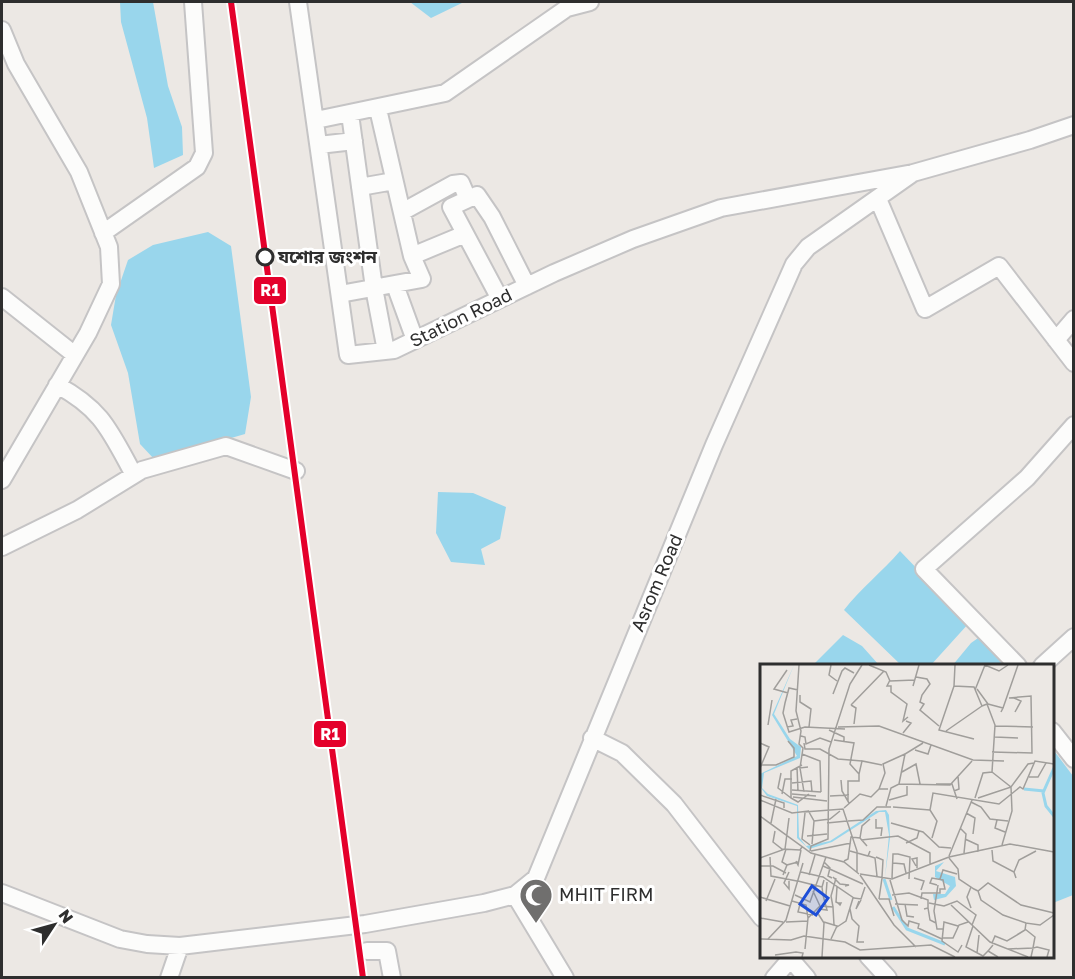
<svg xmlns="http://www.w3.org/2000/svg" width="1075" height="979" font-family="'Golos Text','Noto Sans Bengali',sans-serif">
<rect width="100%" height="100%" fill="#ece8e4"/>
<!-- water -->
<path fill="#99d6ec" d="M 120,2 L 153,2 L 168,86 L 182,127 L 183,155 L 154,168 L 147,118 L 121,22 Z
M 410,2 L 464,2 L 431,18 Z
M 208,232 L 231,246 L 251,397 L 245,434 L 155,460 L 140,444 L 128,373 L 111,325 L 116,295 L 128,260 L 153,245 Z
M 438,492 L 473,493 L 506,507 L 500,539 L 481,549 L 485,565 L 451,562 L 436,533 Z
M 900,551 L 969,623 L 931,665 L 901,665 L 844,610 C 861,588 882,572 900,551 Z
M 843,635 L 862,646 L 879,665 L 813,665 Z
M 981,636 L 1008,666 L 952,666 L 971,643 Z
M 1052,748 L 1073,776 L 1073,895 L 1053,903 Z"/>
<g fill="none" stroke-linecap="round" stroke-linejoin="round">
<defs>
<path id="minor" d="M 298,2 L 348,355 L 394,350 L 554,273 L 633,239 L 721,208 L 913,173 L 1030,140 L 1074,125
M 2,30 L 16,64 L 79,172 L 109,247 L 111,284 L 88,333 L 2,480
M 378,109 L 412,256
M 350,114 L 374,288 L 386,351
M 316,120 L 445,93 L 567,8 L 590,2
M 319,145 L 354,141
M 360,187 L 394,181
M 878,199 L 925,309 L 999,266 L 1074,363
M 402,212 L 453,184 L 461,183 L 467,197
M 103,233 L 197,167 L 204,153 L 193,2
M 395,285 L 415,340
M 340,294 L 422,279 L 412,256 L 465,234
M 2,297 L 75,355
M 500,299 L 451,207 L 477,195 L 492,217 L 527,286
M 1056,340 L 1074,319
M 57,385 C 102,409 110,431 134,475
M 2,547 L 77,510 L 142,470 L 226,446 L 296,471
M 1018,666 L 924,569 L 1027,478 L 1074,425
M 1042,666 L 1074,637
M 1052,731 L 1074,759
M 592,738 L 622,753 L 674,804 L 762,918
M 2,893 L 120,939 L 147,944 L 180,946 L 365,924 L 484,903 L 515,895 L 536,878 L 714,445 L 794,264 L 808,247 L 913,173
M 515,895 L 565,978
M 367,951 L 387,951 L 392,978
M 788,956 L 807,978
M 868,956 L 888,978
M 169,978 L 180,946
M 774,978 L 793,956"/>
</defs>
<!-- minor casing -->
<use href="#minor" stroke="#c5c4c5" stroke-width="20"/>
<!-- minor -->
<use href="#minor" stroke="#fcfcfb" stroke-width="16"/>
<defs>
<path id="rail-1" d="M 231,2 L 363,978"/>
</defs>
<!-- rail-1 casing -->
<use href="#rail-1" stroke="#fff" stroke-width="10"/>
<!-- rail-1 -->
<use href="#rail-1" stroke="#e4002b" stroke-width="6"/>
</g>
<!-- icons -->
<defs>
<symbol id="mosque-pin" viewBox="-11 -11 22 30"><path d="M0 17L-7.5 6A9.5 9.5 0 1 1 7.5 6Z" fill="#706f6e" stroke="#fff"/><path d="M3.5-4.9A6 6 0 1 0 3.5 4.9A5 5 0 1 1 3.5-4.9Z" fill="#fff"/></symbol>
</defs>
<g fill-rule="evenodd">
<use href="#mosque-pin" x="517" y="876" width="38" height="52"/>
</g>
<!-- markers -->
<circle fill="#fff" stroke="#2e2e2e" stroke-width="3" cx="265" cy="257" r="8"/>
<g text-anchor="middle" stroke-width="6" stroke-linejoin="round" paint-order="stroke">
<!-- stop labels -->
<g font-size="18" font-weight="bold" fill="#2e2e2e" stroke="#fff" text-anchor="start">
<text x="278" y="263">যশোর জংশন</text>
</g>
<!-- street labels -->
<g font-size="18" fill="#2e2e2e" stroke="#fff">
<text transform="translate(461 318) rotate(-26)" y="6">Station Road</text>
<text transform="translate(657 583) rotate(-67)" y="6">Asrom Road</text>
</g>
<!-- poi labels -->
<g font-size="18" fill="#2e2e2e" stroke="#fff" text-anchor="start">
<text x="559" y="901">MHIT FIRM</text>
</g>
</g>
<!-- overview -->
<g transform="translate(760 664)">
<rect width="294" height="294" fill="#ece8e4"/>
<path d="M 34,1 L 14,50 L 30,75 L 41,83 L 40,94 L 4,109 L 2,124 L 8,130 L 38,141 L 39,173 L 46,182 L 70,177 L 116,147 L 126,146 L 129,151 L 130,174 L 125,213 L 129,171 L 125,148 L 119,148 L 72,178 L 49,185 L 37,174 L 37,142 L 7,132 L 1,124 L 0,110 L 37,92 L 12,51 ZM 184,198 L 176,207 L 195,213 L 196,222 L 186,233 L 174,236 L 173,230 L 185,230 L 190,222 L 175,213 L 175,202 Z" fill="#99d6ec"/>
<path fill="none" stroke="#99d6ec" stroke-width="3" d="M 294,104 L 283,129 L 286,142 L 294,152M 264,125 L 284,127M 124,215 L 131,236M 133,243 L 147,265 L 185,280"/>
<path fill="none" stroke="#a09e9b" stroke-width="1.5" d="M 39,1 L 36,47 L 41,67 L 39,80 L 43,84 L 40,104 L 48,103M 71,1 L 69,11 L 77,17M 109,1 L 126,8 L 130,17 L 155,16M 195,1 L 194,22 L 214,23 L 222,42 L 227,40 L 235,61 L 232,108 L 223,109 L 215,134M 225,1 L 239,7 L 248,1M 27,6 L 14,25 L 28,29M 156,13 L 167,15 L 170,20 L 162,31 L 160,38 L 164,40 L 160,46 L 179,62M 130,16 L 127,22 L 131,22 L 131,28 L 147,40 L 143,57 L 148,53M 153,22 L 159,1M 194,22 L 179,66 L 214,75M 217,25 L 228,40M 38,26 L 29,24 L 25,39 L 23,49 L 29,68 L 45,63 L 85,65M 215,26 L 225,1M 73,30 L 82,7 L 85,4 L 94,9M 40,31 L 40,38 L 51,45 L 49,63M 254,34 L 261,37 L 255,48M 228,40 L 243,44 L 241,48M 91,41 L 124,7M 91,41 L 96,44 L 94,60M 243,44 L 258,1M 8,61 L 12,36M 235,62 L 273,63M 27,63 L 33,62 L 31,56 L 37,55M 78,63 L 119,62 L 213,96 L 244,97M 69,66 L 84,73 L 84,78M 186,67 L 222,42M 143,69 L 151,59 L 146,57M 41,72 L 45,73 L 46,80 L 60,74 L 71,78M 235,73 L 258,74M 74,76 L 94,79 L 90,100 L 99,110 L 99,117 L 88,117 L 88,137M 0,79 L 9,83 L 0,104M 44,79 L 45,85 L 60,85 L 78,95 L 102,97M 155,86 L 168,90 L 171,81M 232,88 L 272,89 L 271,32 L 249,34M 42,90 L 60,97 L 61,128M 1,101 L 16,101 L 34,93 L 34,84 L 28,77M 42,101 L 31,107 L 31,134 L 38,138 L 49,130M 37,103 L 38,127M 40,104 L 44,128M 142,108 L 156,100 L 160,120M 232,108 L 251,123 L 268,100 L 274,99M 21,109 L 18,124 L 31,134M 99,110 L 102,97 L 122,101M 269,113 L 278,113 L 286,99M 81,116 L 82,127 L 89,139M 32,119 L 51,117 L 52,128M 139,120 L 145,90 L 163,79M 176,120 L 192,120 L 197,135M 128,125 L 119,125 L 125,109 L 123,100 L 145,90M 32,126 L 61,128M 194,127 L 199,125 L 198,112M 22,130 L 25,115 L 32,115M 32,130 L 56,132M 0,131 L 24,139 L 24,144M 70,132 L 89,131M 33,133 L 67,137M 218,134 L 251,123 L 252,147 L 242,181M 0,136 L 32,149 L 49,147M 129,136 L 147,131 L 147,122M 211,138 L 221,143 L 230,155 L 248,157M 126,142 L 131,124 L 139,120 L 190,121 L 212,97M 133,143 L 170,146M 84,144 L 100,130 L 111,133 L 119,125M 44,148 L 83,145 L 97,187 L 97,208M 49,148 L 54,157 L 52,180M 45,149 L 42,175 L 50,181M 206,149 L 215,154 L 213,170M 0,152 L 51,189 L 84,198 L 99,210M 116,155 L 116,164 L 122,164 L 121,172M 237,156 L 235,164 L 245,168M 54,157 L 70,155 L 80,147M 88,157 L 103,156 L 117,143 L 131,143M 11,159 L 16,135M 67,159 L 87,157M 131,159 L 163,168 L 179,183 L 191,184M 200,164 L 206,170 L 204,189M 15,167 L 13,178 L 22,185 L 40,186 L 42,183M 47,172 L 67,170M 100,174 L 102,162 L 110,155M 172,174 L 177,157 L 170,146 L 173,129 L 239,140 L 260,123 L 263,125 L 275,97 L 294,100M 205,175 L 218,181 L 218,188M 101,176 L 138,172 L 170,189 L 170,200M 146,179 L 157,174 L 159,167M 26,185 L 22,198 L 27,201M 232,186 L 233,197 L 254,208 L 256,214M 50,187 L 51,182 L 68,175 L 69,85 L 90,20 L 102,1M 51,187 L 91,179M 90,187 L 108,192 L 110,187M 109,192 L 115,194 L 117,212M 189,192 L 212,136M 10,193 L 11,212 L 37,217M 116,193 L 123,196 L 122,213M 0,194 L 25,185 L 29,154M 189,194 L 198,205 L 199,215 L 214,225 L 218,227 L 228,219 L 261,241 L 294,249M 36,197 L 38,201 L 41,186M 84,197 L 88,195 L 91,173 L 100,174 L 107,182M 64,198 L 70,204 L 68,212 L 72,214M 133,199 L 144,200 L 146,209M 0,202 L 13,202 L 26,209M 63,202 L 103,220M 156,202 L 152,195 L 157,194 L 157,204M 41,208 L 63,213 L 94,234 L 101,235 L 105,223M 254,208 L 259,196 L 276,187M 100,210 L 132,215 L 189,193 L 250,180 L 294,188M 23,211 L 27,201 L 38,198M 49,211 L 55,191M 100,211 L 134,261 L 156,283M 73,213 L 80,220 L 89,221 L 85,222M 132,214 L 133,190 L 138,190 L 150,193 L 149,215M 154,214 L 164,217 L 161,226M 180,215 L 183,206 L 197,210M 130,216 L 142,256 L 148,262 L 149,257 L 159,260 L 158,264 L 182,275M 29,217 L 29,225 L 24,219 L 29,208M 38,217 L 62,223 L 64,216M 178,221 L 174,247 L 177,265 L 183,265M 62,223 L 63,231 L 66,231 L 67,218M 77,223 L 76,238 L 78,239 L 81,239 L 80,241 L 78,239M 211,223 L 207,233 L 211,244M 218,227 L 221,236 L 243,251 L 266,259M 35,231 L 50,238 L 66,193M 132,231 L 149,229 L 168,236 L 168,244 L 164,245M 0,233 L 30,242M 119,235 L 129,235 L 134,252M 119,235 L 122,214M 161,235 L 162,229 L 180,229 L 180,225 L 185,225 L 183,216 L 172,214 L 170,219 L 177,221M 6,237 L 15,215M 32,237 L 46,241 L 48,254M 99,237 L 96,245 L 101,236M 169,239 L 184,242 L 197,237 L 216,251 L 212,261M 40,240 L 38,248 L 53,251M 135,240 L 158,241M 145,240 L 147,252 L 154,253M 191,241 L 230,278 L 268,293M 60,242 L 73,243 L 74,261M 73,243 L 71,232 L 76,214M 168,244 L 170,256 L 176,259M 59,245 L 67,246 L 63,231M 90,245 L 92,255 L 99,262 L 97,278 L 104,278M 57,248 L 64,259 L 62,293M 0,254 L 23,258M 26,258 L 48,257M 64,258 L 77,262 L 71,275M 198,262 L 184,258 L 182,277 L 198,288 L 202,281M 213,262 L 206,283 L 223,292 L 228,287M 77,263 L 86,257 L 93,234M 182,274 L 193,274 L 199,261 L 208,258M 1,275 L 31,276 L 44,272 L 85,278 L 100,286 L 171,281 L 195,293M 8,275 L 26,256 L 43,199M 232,279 L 235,272 L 247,277 L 265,266 L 266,259 L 280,261 L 294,251M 233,281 L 228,287 L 238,293M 45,285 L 48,254 L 60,242 L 53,227M 248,285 L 273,284 L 275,273 L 265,265M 217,289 L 219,271M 15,291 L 36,288 L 43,289 L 42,293M 271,293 L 273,284 L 277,283 L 289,286 L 287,293"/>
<path fill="#1d4ed8" fill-opacity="0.15" stroke="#1d4ed8" stroke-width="3" d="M 52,222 L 68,234 L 56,251 L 40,240 Z"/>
<rect width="294" height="294" fill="none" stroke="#2e2e2e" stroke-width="3"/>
</g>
<g stroke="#fff" stroke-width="2">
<rect x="253" y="276" width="34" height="29" rx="6" fill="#e4002b"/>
<rect x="313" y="720" width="34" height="28" rx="6" fill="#e4002b"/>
</g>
<g font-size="16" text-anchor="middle" font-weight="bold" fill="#fff">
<text x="270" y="296">R1</text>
<text x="330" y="740">R1</text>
</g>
<!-- border -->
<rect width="1075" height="979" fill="none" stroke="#2e2e2e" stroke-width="6"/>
<!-- north arrow -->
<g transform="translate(54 925) rotate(54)" stroke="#ffffff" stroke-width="4.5" paint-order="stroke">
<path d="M0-4.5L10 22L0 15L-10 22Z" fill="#2e2e2e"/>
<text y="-9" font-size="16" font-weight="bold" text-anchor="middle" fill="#2e2e2e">N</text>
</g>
</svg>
